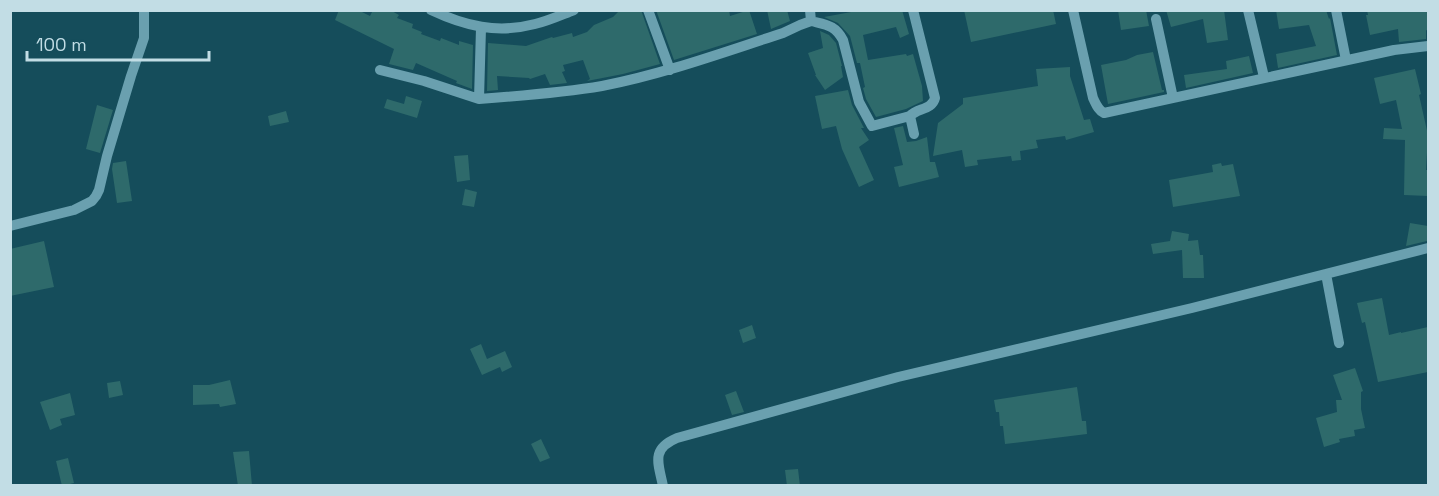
<svg xmlns="http://www.w3.org/2000/svg" width="1439" height="496" font-family="'Space Grotesk',sans-serif">
<rect width="100%" height="100%" fill="#154d5b"/>
<!-- building -->
<path fill="#2e6a6b" d="M 339,10 L 358,10 L 370,16 L 373,10 L 390,10 L 399,15 L 397,18 L 413,24 L 412,28 L 422,32 L 421,34 L 440,41 L 441,38 L 459,45 L 459,41 L 473,45 L 472,89 L 456,83 L 457,81 L 416,63 L 413,70 L 389,64 L 394,49 L 335,20 Z
M 620,10 L 641,10 L 660,64 L 623,74 L 587,81 L 590,79 L 583,60 L 563,65 L 565,71 L 562,72 L 567,83 L 550,85 L 545,74 L 530,79 L 529,78 L 497,76 L 498,90 L 487,91 L 488,43 L 526,46 L 552,37 L 553,38 L 572,33 L 573,37 L 587,32 L 594,25 L 613,17 Z
M 656,10 L 729,10 L 730,16 L 749,10 L 757,34 L 674,60 Z
M 767,10 L 787,10 L 790,21 L 771,29 Z
M 862,10 L 902,10 L 909,34 L 900,38 L 896,27 L 863,35 L 868,60 L 906,54 L 907,56 L 913,54 L 922,86 L 923,101 L 906,109 L 876,117 L 866,99 L 863,88 L 865,87 L 860,63 L 857,63 L 850,36 L 838,23 L 824,17 Z
M 964,10 L 1053,10 L 1056,24 L 971,42 Z
M 1118,10 L 1146,10 L 1149,26 L 1121,30 Z
M 1166,10 L 1224,10 L 1228,40 L 1207,43 L 1203,19 L 1171,27 Z
M 1276,10 L 1326,10 L 1329,19 L 1330,18 L 1337,55 L 1278,68 L 1276,54 L 1316,46 L 1309,25 L 1279,29 Z
M 1367,10 L 1428,10 L 1428,31 L 1426,30 L 1426,39 L 1399,42 L 1398,29 L 1370,35 L 1366,15 L 1368,15 Z
M 820,31 L 829,35 L 836,43 L 842,66 L 841,66 L 843,77 L 825,90 L 815,75 L 816,75 L 808,53 L 823,48 Z
M 1153,52 L 1162,90 L 1164,90 L 1164,92 L 1108,104 L 1101,65 L 1126,60 L 1137,55 Z
M 1249,56 L 1253,73 L 1186,88 L 1184,75 L 1227,69 L 1226,61 Z
M 1070,67 L 1070,76 L 1084,120 L 1090,119 L 1094,132 L 1066,140 L 1065,136 L 1036,140 L 1038,148 L 1020,151 L 1021,160 L 1012,161 L 1011,156 L 977,160 L 978,165 L 965,167 L 962,150 L 933,156 L 938,123 L 963,104 L 963,98 L 1038,86 L 1036,69 Z
M 1415,69 L 1421,94 L 1419,95 L 1428,135 L 1426,170 L 1428,170 L 1428,196 L 1404,195 L 1405,140 L 1383,139 L 1384,128 L 1402,129 L 1396,100 L 1380,104 L 1374,78 Z
M 848,90 L 852,105 L 864,128 L 861,128 L 869,140 L 859,147 L 874,180 L 859,187 L 842,149 L 836,126 L 822,129 L 815,96 Z
M 406,96 L 422,101 L 417,118 L 384,108 L 387,99 L 404,104 Z
M 97,105 L 113,110 L 100,153 L 86,149 Z
M 286,111 L 289,122 L 270,126 L 268,116 Z
M 903,126 L 907,142 L 916,141 L 927,137 L 930,162 L 935,162 L 939,177 L 899,187 L 894,167 L 903,165 L 894,128 Z
M 468,155 L 470,180 L 457,182 L 454,156 Z
M 126,161 L 132,201 L 117,203 L 112,169 L 113,163 Z
M 1221,163 L 1222,166 L 1233,164 L 1240,196 L 1173,207 L 1169,180 L 1213,172 L 1212,165 Z
M 465,189 L 477,192 L 474,207 L 462,205 Z
M 1410,223 L 1428,226 L 1427,241 L 1406,246 Z
M 1172,231 L 1189,234 L 1188,241 L 1198,240 L 1200,255 L 1203,255 L 1204,278 L 1183,278 L 1182,250 L 1153,254 L 1151,244 L 1170,241 Z
M 44,241 L 54,287 L 10,296 L 10,249 Z
M 1382,298 L 1389,335 L 1401,332 L 1401,333 L 1428,327 L 1428,372 L 1378,382 L 1365,322 L 1362,323 L 1357,303 Z
M 752,325 L 756,338 L 743,343 L 739,330 Z
M 481,344 L 487,359 L 505,351 L 512,367 L 502,372 L 500,367 L 482,375 L 470,349 Z
M 1355,368 L 1363,391 L 1361,392 L 1361,409 L 1365,428 L 1354,430 L 1355,436 L 1339,439 L 1340,442 L 1324,447 L 1316,418 L 1337,412 L 1336,400 L 1342,400 L 1333,375 Z
M 230,380 L 236,404 L 220,407 L 219,404 L 193,405 L 193,385 L 209,385 Z
M 120,381 L 123,395 L 109,398 L 107,383 Z
M 1077,387 L 1082,421 L 1086,421 L 1087,434 L 1005,444 L 1003,426 L 1000,426 L 999,412 L 996,412 L 994,400 Z
M 736,391 L 744,412 L 732,415 L 725,395 Z
M 70,393 L 75,415 L 60,419 L 62,425 L 50,430 L 40,402 Z
M 541,439 L 550,458 L 540,462 L 531,444 Z
M 249,451 L 252,486 L 238,486 L 233,452 Z
M 68,458 L 74,483 L 62,486 L 56,461 Z
M 798,469 L 800,486 L 787,486 L 785,470 Z"/>
<g fill="none" stroke-linecap="round" stroke-linejoin="round">
<!-- minor -->
<path stroke="#6aa0af" stroke-width="10" d="M 431,10 C 465,26 497,34 535,24 C 548,21 561,15 574,10
M 648,10 L 670,70
M 913,10 L 935,98 C 932,110 917,108 910,116 L 914,134
M 1073,10 L 1093,98 C 1096,104 1098,110 1104,113 L 1394,50 L 1428,46
M 1248,10 L 1264,77
M 1336,10 L 1346,60
M 1156,19 L 1173,98
M 811,21 C 827,25 835,25 843,40 L 859,102 L 872,126 L 910,116
M 380,70 L 424,81 L 479,99 L 481,28
M 479,99 C 520,96 561,93 602,86 C 664,74 724,52 783,33 L 800,25 L 811,21 L 810,10
M 10,226 L 74,210 L 92,201 L 96,196 L 99,190 L 107,156 L 131,76 L 144,38 L 144,10
M 1326,274 L 1339,343
M 663,486 C 658,462 651,449 677,438 L 898,377 L 1192,308 L 1428,248"/>
</g>
<!-- border -->
<rect width="1439" height="496" fill="none" stroke="#c2dde5" stroke-width="24"/>
<!-- scale -->
<path d="M27 51v9h182v-9" fill="none" stroke="#c2dde5" stroke-width="3"/>
<text x="36" y="51" font-size="18" fill="#c2dde5" stroke="#154d5b" stroke-width="4.5" paint-order="stroke">100 m</text>
</svg>
